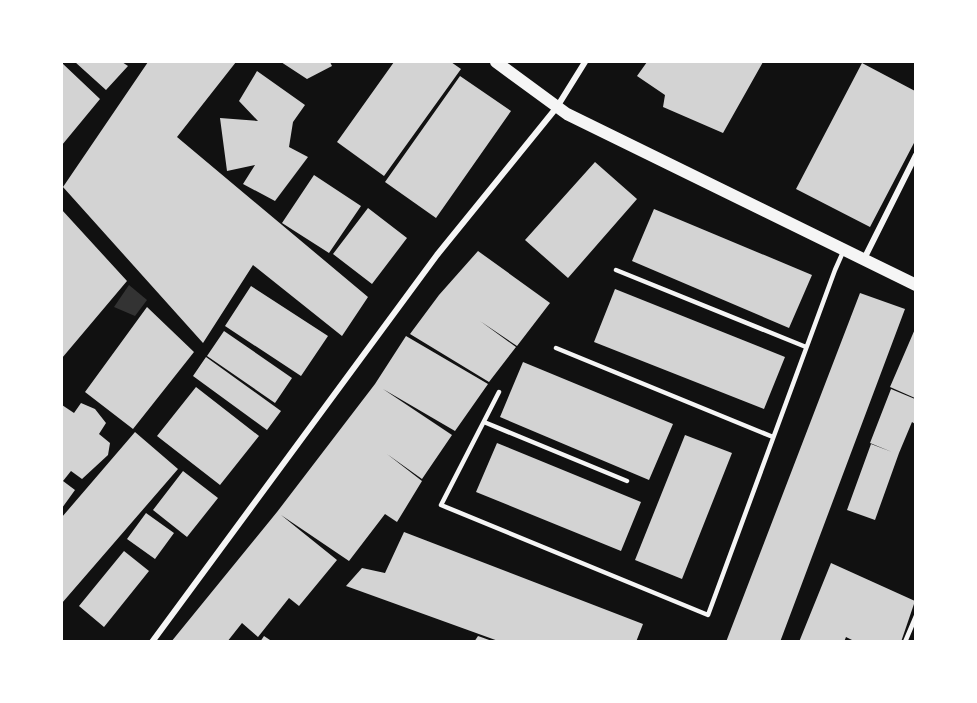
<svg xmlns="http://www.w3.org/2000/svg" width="977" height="703" font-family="Overpass,sans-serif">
<rect width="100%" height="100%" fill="#111"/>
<!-- water -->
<path fill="#333" d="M 129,285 L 147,300 L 135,316 L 114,307 Z"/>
<!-- building -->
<path fill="#d3d3d3" d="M 75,62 L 122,62 L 128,66 L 106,90 Z
M 148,62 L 236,62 L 177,137 L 368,297 L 342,336 L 253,265 L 203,343 L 63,187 Z
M 281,62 L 330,62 L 332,66 L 307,79 Z
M 394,62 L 451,62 L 461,69 L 384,176 L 337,142 Z
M 647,62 L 763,62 L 723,133 L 663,107 L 665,95 L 637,76 Z
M 62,63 L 100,99 L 62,145 Z
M 862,63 L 915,91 L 915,141 L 870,227 L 796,189 Z
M 257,71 L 305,105 L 293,122 L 289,147 L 308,157 L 275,201 L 243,184 L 255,165 L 227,171 L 220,118 L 258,121 L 239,101 Z
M 460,76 L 511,111 L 436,218 L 385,182 Z
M 595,162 L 637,199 L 568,278 L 525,240 Z
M 314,175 L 361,206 L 329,253 L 282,223 Z
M 368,208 L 407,238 L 372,284 L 333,254 Z
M 654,209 L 812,275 L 789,328 L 632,261 Z
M 62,210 L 127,281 L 62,358 Z
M 478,251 L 550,303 L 517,346 L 480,321 L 516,347 L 489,382 L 410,334 L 439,295 Z
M 251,286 L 328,336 L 301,376 L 225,326 Z
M 615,289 L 785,357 L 764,409 L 594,342 Z
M 860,293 L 905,309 L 780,642 L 726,642 Z
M 147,307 L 194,352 L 133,429 L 85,392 Z
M 915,329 L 915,398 L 890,387 Z
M 224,331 L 292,378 L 275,403 L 207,356 Z
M 406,336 L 488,384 L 455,431 L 383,389 L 452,435 L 422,479 L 387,454 L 422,481 L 397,522 L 385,514 L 349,561 L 281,515 L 337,560 L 299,606 L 289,598 L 258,637 L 242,623 L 227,642 L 171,642 L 277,512 L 375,384 Z
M 206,357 L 281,411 L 267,430 L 193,376 Z
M 523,362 L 673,424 L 649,480 L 500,417 Z
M 196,387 L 259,436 L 220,485 L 157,436 Z
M 891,389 L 915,399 L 915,424 L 912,422 L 899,453 L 875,520 L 847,510 L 871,444 L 892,452 L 870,443 Z
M 81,403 L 95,409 L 106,423 L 99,434 L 110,443 L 108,455 L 82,479 L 71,471 L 63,481 L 75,490 L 62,508 L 62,405 L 74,413 Z
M 135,432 L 178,469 L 62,603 L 62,517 Z
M 685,435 L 732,453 L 682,579 L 635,560 Z
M 497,443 L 641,502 L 621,551 L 476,492 Z
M 183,471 L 218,498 L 187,537 L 153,510 Z
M 146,513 L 174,533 L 155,559 L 127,539 Z
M 404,532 L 643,624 L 636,642 L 501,642 L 346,586 L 362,568 L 385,573 Z
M 124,551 L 149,571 L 104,627 L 79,606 Z
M 831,563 L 915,601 L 901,642 L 856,642 L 846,637 L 844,642 L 799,642 Z
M 264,636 L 273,642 L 260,642 Z
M 478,636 L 492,641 L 492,642 L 474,642 Z"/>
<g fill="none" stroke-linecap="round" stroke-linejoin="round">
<!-- service -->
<path stroke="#f5f5f5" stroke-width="4.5" d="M 616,270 L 806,347
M 556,348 L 773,437
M 499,392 L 441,505 L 708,615 L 835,270 L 843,252
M 484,422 L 627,481
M 905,642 L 916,616"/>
<!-- minor -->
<path stroke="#f5f5f5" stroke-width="6" d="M 864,259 L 916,155
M 152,642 L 437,255 L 557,107 L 585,62"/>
<!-- secondary -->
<path stroke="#f5f5f5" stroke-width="12" d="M 496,62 L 567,114 L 916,285"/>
</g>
<!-- border -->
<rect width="977" height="703" fill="none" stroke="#ffffff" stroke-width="126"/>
</svg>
